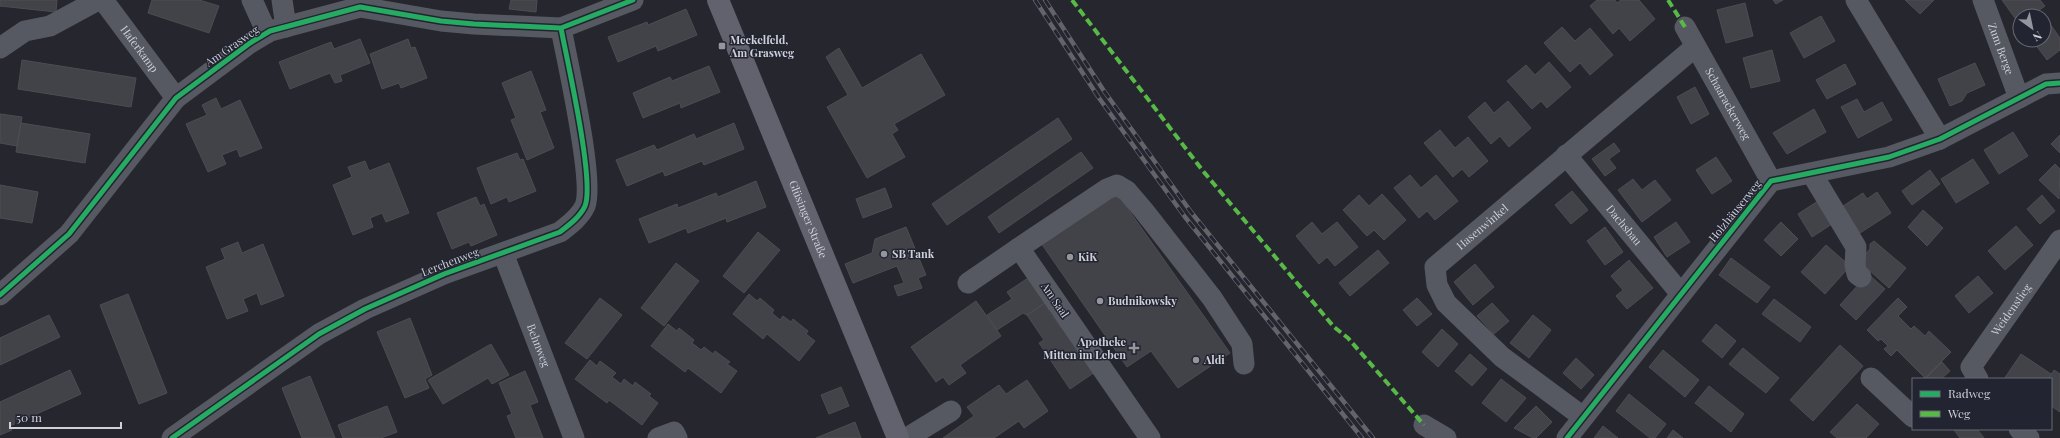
<svg xmlns="http://www.w3.org/2000/svg" width="2060" height="438" font-family="'Playfair Display',serif">
<rect width="100%" height="100%" fill="#26272e"/>
<!-- building -->
<path fill="#424349" stroke="#4c4d52" d="M 0,0 L 57,0 L 56,12 L 0,6 Z
M 152,0 L 199,0 L 219,6 L 209,33 L 148,13 Z
M 511,0 L 537,0 L 536,12 L 509,9 Z
M 1597,0 L 1615,0 L 1617,3 L 1621,0 L 1639,0 L 1655,19 L 1630,41 L 1619,28 L 1613,34 L 1590,6 Z
M 1773,0 L 1783,0 L 1776,4 Z
M 1905,0 L 1934,0 L 1920,14 Z
M 2002,0 L 2040,0 L 2045,6 L 2031,16 L 2020,16 L 2020,25 Z
M 1745,3 L 1753,36 L 1726,43 L 1717,10 Z
M 686,9 L 697,35 L 658,51 L 656,46 L 618,62 L 608,37 L 647,22 L 648,25 Z
M 1821,16 L 1835,41 L 1804,58 L 1790,33 Z
M 2050,24 L 2060,38 L 2060,50 L 2047,60 L 2032,40 L 2044,40 L 2044,28 Z
M 1562,27 L 1575,41 L 1590,28 L 1613,55 L 1590,75 L 1580,63 L 1570,72 L 1544,43 Z
M 360,39 L 370,63 L 340,75 L 342,81 L 335,83 L 330,73 L 290,89 L 279,62 L 331,42 L 334,49 Z
M 408,39 L 411,48 L 415,47 L 427,78 L 401,88 L 399,83 L 382,89 L 370,54 Z
M 839,48 L 862,88 L 921,54 L 945,95 L 894,124 L 898,130 L 892,134 L 905,157 L 867,178 L 827,107 L 848,95 L 826,57 Z
M 1772,50 L 1780,81 L 1751,88 L 1743,58 Z
M 22,60 L 136,78 L 131,107 L 18,89 Z
M 1549,62 L 1571,87 L 1547,108 L 1541,101 L 1532,109 L 1507,81 L 1526,65 L 1535,75 Z
M 1975,63 L 1985,85 L 1967,93 L 1962,101 L 1950,106 L 1938,79 Z
M 1845,64 L 1856,84 L 1827,99 L 1816,80 Z
M 709,66 L 720,92 L 681,108 L 680,103 L 643,118 L 633,93 L 670,77 L 672,81 Z
M 531,71 L 546,110 L 540,112 L 554,148 L 527,160 L 511,120 L 516,118 L 502,83 Z
M 1695,87 L 1709,114 L 1691,124 L 1677,97 Z
M 216,98 L 221,109 L 240,100 L 262,148 L 240,157 L 237,149 L 222,155 L 226,164 L 208,172 L 186,124 L 207,115 L 202,105 Z
M 1857,99 L 1864,112 L 1882,102 L 1892,120 L 1858,138 L 1841,107 Z
M 1508,101 L 1531,128 L 1509,147 L 1500,136 L 1491,144 L 1468,117 L 1485,102 L 1494,113 Z
M 1814,109 L 1826,132 L 1787,154 L 1773,133 Z
M 0,114 L 22,117 L 17,146 L 0,143 Z
M 1058,118 L 1072,139 L 947,225 L 932,204 Z
M 21,123 L 90,134 L 85,163 L 16,152 Z
M 734,123 L 744,149 L 704,165 L 702,161 L 665,176 L 663,171 L 627,186 L 616,160 L 654,145 L 657,150 L 694,134 L 696,139 Z
M 1440,130 L 1455,148 L 1468,137 L 1488,161 L 1469,177 L 1462,169 L 1453,177 L 1424,143 Z
M 2013,132 L 2028,156 L 1999,174 L 1984,150 Z
M 2060,135 L 2060,153 L 2051,144 Z
M 1614,143 L 1620,151 L 1609,159 L 1616,168 L 1605,176 L 1592,159 Z
M 1081,152 L 1093,168 L 999,233 L 988,217 Z
M 517,153 L 520,160 L 523,159 L 536,191 L 509,202 L 507,197 L 491,204 L 477,168 Z
M 1716,157 L 1732,181 L 1712,194 L 1696,170 Z
M 1973,159 L 1989,183 L 1956,203 L 1941,179 Z
M 365,161 L 369,171 L 389,163 L 409,213 L 386,222 L 382,213 L 370,218 L 373,227 L 353,235 L 333,185 L 352,177 L 348,167 Z
M 2055,164 L 2060,169 L 2059,199 L 2039,180 Z
M 1930,170 L 1940,184 L 1912,205 L 1902,191 Z
M 1410,175 L 1421,188 L 1436,175 L 1458,201 L 1435,220 L 1427,211 L 1419,218 L 1394,188 Z
M 1633,179 L 1642,190 L 1655,180 L 1671,200 L 1642,222 L 1618,190 Z
M 756,181 L 766,207 L 727,222 L 726,218 L 688,233 L 686,228 L 649,243 L 639,219 L 677,204 L 678,208 L 716,193 L 718,197 Z
M 0,185 L 38,192 L 32,223 L 0,218 Z
M 885,188 L 892,207 L 863,218 L 856,199 Z
M 1572,191 L 1588,210 L 1571,224 L 1555,205 Z
M 1116,192 L 1230,353 L 1178,388 L 1151,351 L 1127,367 L 1041,243 Z
M 1877,192 L 1891,213 L 1860,233 L 1843,206 L 1863,193 L 1867,199 Z
M 1382,194 L 1406,220 L 1384,240 L 1374,230 L 1367,236 L 1343,210 L 1359,195 L 1369,206 Z
M 2042,195 L 2055,211 L 2040,224 L 2027,209 Z
M 476,197 L 480,206 L 484,204 L 497,235 L 471,246 L 469,242 L 452,249 L 437,213 Z
M 1818,201 L 1832,224 L 1812,237 L 1798,214 Z
M 1923,210 L 1943,228 L 1927,246 L 1908,227 Z
M 1312,222 L 1322,234 L 1337,222 L 1358,247 L 1335,266 L 1327,257 L 1319,264 L 1296,236 Z
M 1676,222 L 1690,242 L 1667,257 L 1654,237 Z
M 1781,222 L 1798,239 L 1781,256 L 1764,240 Z
M 2016,226 L 2033,245 L 2005,270 L 1988,251 Z
M 906,227 L 926,275 L 918,278 L 922,288 L 898,296 L 894,286 L 904,283 L 897,266 L 853,283 L 845,264 L 872,253 L 875,239 Z
M 1605,227 L 1623,252 L 1605,265 L 1587,241 Z
M 758,232 L 780,250 L 744,293 L 723,276 Z
M 1874,241 L 1906,268 L 1889,288 L 1859,261 L 1870,249 L 1870,244 Z
M 238,242 L 242,253 L 263,244 L 284,296 L 261,305 L 257,293 L 243,299 L 248,311 L 227,319 L 206,267 L 225,259 L 221,249 Z
M 1826,245 L 1850,266 L 1825,294 L 1801,272 Z
M 1378,250 L 1389,263 L 1350,296 L 1339,283 Z
M 1731,258 L 1770,287 L 1757,303 L 1719,275 Z
M 1629,260 L 1653,288 L 1627,309 L 1616,296 L 1623,290 L 1611,276 Z
M 676,263 L 699,281 L 664,326 L 641,308 Z
M 1475,264 L 1494,287 L 1473,305 L 1454,282 Z
M 1868,274 L 1885,289 L 1856,320 L 1840,305 Z
M 1031,276 L 1048,301 L 1027,315 L 1023,313 L 997,330 L 987,315 L 1012,299 L 1007,292 Z
M 1978,276 L 1993,293 L 1969,313 L 1955,296 Z
M 128,294 L 167,393 L 139,404 L 100,305 Z
M 749,294 L 757,301 L 760,298 L 774,310 L 772,313 L 780,320 L 783,316 L 791,322 L 793,319 L 808,331 L 806,334 L 815,341 L 799,361 L 767,334 L 763,339 L 733,314 Z
M 600,298 L 622,315 L 587,359 L 565,343 Z
M 1417,298 L 1432,314 L 1417,326 L 1403,310 Z
M 1898,298 L 1907,307 L 1898,316 L 1911,329 L 1914,326 L 1925,336 L 1929,331 L 1951,352 L 1925,378 L 1897,350 L 1891,356 L 1884,349 L 1888,346 L 1881,339 L 1878,341 L 1867,330 Z
M 1774,299 L 1811,327 L 1800,342 L 1762,314 Z
M 976,301 L 1001,336 L 960,365 L 966,373 L 949,385 L 943,377 L 936,382 L 911,347 Z
M 1048,301 L 1052,307 L 1048,310 L 1061,328 L 1063,326 L 1095,372 L 1070,389 L 1039,343 L 1044,340 L 1027,315 Z
M 1492,303 L 1509,321 L 1494,334 L 1477,316 Z
M 49,315 L 60,337 L 0,365 L 0,338 Z
M 1533,315 L 1551,330 L 1529,358 L 1510,343 Z
M 410,318 L 432,375 L 425,379 L 429,388 L 405,398 L 377,332 Z
M 668,324 L 677,331 L 679,328 L 694,340 L 692,343 L 701,350 L 704,347 L 713,354 L 715,351 L 730,362 L 727,364 L 737,371 L 721,393 L 688,368 L 685,372 L 651,346 Z
M 1716,324 L 1736,341 L 1722,358 L 1702,341 Z
M 1442,329 L 1458,344 L 1438,367 L 1422,352 Z
M 491,344 L 509,375 L 492,384 L 488,378 L 443,404 L 428,380 Z
M 1840,345 L 1863,366 L 1813,421 L 1790,400 Z
M 1743,348 L 1779,378 L 1766,393 L 1729,364 Z
M 1663,350 L 1699,380 L 1685,397 L 1649,367 Z
M 1470,354 L 1487,369 L 1472,386 L 1455,371 Z
M 2021,354 L 2051,374 L 2048,379 L 2004,379 Z
M 1576,358 L 1594,375 L 1581,389 L 1563,373 Z
M 590,360 L 597,366 L 600,361 L 616,373 L 612,377 L 621,384 L 624,379 L 633,386 L 635,382 L 651,394 L 649,396 L 658,403 L 642,425 L 609,400 L 607,403 L 575,379 Z
M 1942,362 L 1950,371 L 1941,379 L 1925,379 Z
M 70,370 L 81,394 L 10,426 L 12,430 L 0,435 L 0,402 Z
M 2054,370 L 2060,374 L 2060,412 L 2051,406 L 2051,379 L 2048,379 Z
M 525,371 L 538,402 L 530,405 L 543,438 L 516,438 L 507,416 L 512,414 L 499,383 Z
M 310,376 L 335,438 L 302,438 L 282,388 Z
M 1501,379 L 1526,398 L 1506,422 L 1482,403 Z
M 1027,380 L 1048,411 L 1024,428 L 1019,421 L 994,438 L 943,438 L 974,416 L 967,407 L 999,385 L 1006,394 Z
M 1709,386 L 1744,414 L 1731,432 L 1695,403 Z
M 841,387 L 849,406 L 829,414 L 821,395 Z
M 1629,394 L 1666,424 L 1655,438 L 1650,438 L 1616,411 Z
M 1857,404 L 1879,424 L 1866,438 L 1837,438 L 1830,432 Z
M 387,406 L 397,432 L 381,438 L 343,438 L 338,425 Z
M 1536,406 L 1552,422 L 1536,438 L 1533,438 L 1514,428 Z
M 855,422 L 861,438 L 816,438 Z
M 1603,426 L 1618,438 L 1594,438 Z
M 1956,429 L 1977,429 L 1984,438 L 1960,438 L 1954,430 Z
M 1673,430 L 1683,438 L 1667,438 Z"/>
<g fill="none" stroke-linecap="round" stroke-linejoin="round">
<!-- minor -->
<g stroke="#565962" stroke-width="21">
<path id="s1" d="M 103,0 L 176,98"/>
<path d="M 252,0 L 267,33"/>
<path d="M 282,0 L 286,27"/>
<path d="M 1856,0 L 1940,139"/>
<path id="s2" d="M 1983,0 L 2019,98"/>
<path id="s3" d="M 1685,27 L 1771,181"/>
<path d="M 0,48 L 25,31 L 50,26 L 98,0"/>
<path id="s4" d="M 1566,155 L 1681,294"/>
<path d="M 1812,174 L 1856,247 L 1855,265 L 1857,274 L 1861,277"/>
<path id="s5" d="M 503,253 L 574,438"/>
<path d="M 968,283 L 1019,248"/>
<path d="M 0,295 L 69,234 L 176,98 L 250,43 L 270,31 L 360,7 L 441,21 L 474,24 L 561,28 L 633,0"/>
<path d="M 1871,378 L 1913,417"/>
<path id="s6" d="M 1978,379 L 1971,367 L 2060,240"/>
<path id="s7" d="M 1583,417 L 1502,357 L 1446,303 L 1437,285 L 1435,267 L 1695,47"/>
<path d="M 1424,425 L 1446,438"/>
<path d="M 2019,429 L 2029,438"/>
<path d="M 172,438 L 319,334 L 365,309 L 444,274 L 560,232 C 569,225 580,217 585,206 C 595,181 567,61 561,28"/>
<path d="M 658,438 L 674,432 L 677,438"/>
<path d="M 907,438 L 951,411"/>
<path d="M 1150,438 L 1019,248 L 1107,189 L 1117,185 L 1127,191 L 1144,211 L 1212,298 L 1242,344 L 1244,364"/>
<path d="M 1567,438 L 1771,181 L 1889,157 L 1940,139 L 2046,84 L 2060,83"/>
</g>
<!-- major -->
<path stroke="#61626e" stroke-width="22" id="s8" d="M 718,0 L 898,438"/>
<defs>
<path id="rail" d="M 1035,0 L 1099,98 L 1185,217 L 1362,438
M 1045,0 L 1104,91 L 1191,212 L 1373,438"/>
</defs>
<!-- rail casing -->
<use href="#rail" stroke="#63646b" stroke-width="4.5"/>
<!-- rail -->
<use href="#rail" stroke="#222531" stroke-width="3" stroke-dasharray="9" stroke-linecap="butt"/>
<!-- quiet -->
<path stroke="#58b947" stroke-width="4" stroke-dasharray="8 4" stroke-linecap="butt" d="M 1072,0 L 1203,171 L 1334,327 L 1348,338 L 1424,425
M 1668,0 L 1685,27"/>
<defs>
<path id="cycleway" d="M 0,295 L 69,234 L 176,98 L 250,43 L 270,31 L 360,7 L 441,21 L 474,24 L 561,28 L 633,0
M 172,438 L 319,334 L 365,309 L 444,274 L 560,232 C 569,225 580,217 585,206 C 595,181 567,61 561,28
M 1567,438 L 1771,181 L 1889,157 L 1940,139 L 2046,84 L 2060,83"/>
</defs>
<!-- cycleway casing -->
<use href="#cycleway" stroke="#222531" stroke-width="8"/>
<!-- cycleway -->
<use href="#cycleway" stroke="#26ab63" stroke-width="5"/>
</g>
<!-- markers -->
<g fill="#94969d" stroke="#222531" stroke-width="1.5">
<rect x="718" y="42" width="8" height="8" rx="2"/>
<circle cx="884" cy="254" r="4"/>
<circle cx="1070" cy="257" r="4"/>
<circle cx="1100" cy="301" r="4"/>
<path d="M1132 342h4v4h4v4h-4v4h-4v-4h-4v-4h4z"/>
<circle cx="1196" cy="360" r="4"/>
</g>
<g text-anchor="middle" stroke-width="3" stroke-linejoin="round" paint-order="stroke">
<!-- poi labels -->
<g font-size="11" font-weight="bold" fill="#cfd1d9" stroke="#222531" text-anchor="start">
<text x="730" y="44">Meckelfeld,<tspan x="730" dy="13">Am Grasweg</tspan></text>
<text x="892" y="258">SB Tank</text>
<text x="1078" y="261">KiK</text>
<text x="1108" y="305">Budnikowsky</text>
<text x="1126" y="346" text-anchor="end">Apotheke<tspan x="1126" dy="13">Mitten im Leben</tspan></text>
<text x="1204" y="364">Aldi</text>
</g>
<!-- street labels -->
<g font-size="11" fill="#cfd1d9" stroke="#222531">
<text transform="translate(232 46) rotate(-35)" y="4">Am Grasweg</text>
<text dy="4" stroke="none"><textPath href="#s1" startOffset="61">Haferkamp</textPath></text>
<text dy="4" stroke="none"><textPath href="#s2" startOffset="52">Zum Berge</textPath></text>
<text dy="4" stroke="none"><textPath href="#s3" startOffset="88">Schaarackerweg</textPath></text>
<text transform="translate(1735 211) rotate(-51)" y="4">Holzhäuserweg</text>
<text dy="4" stroke="none"><textPath href="#s8" startOffset="237">Glüsinger Straße</textPath></text>
<text dy="4" stroke="none"><textPath href="#s4" startOffset="91">Dachsbau</textPath></text>
<text dy="4" stroke="none"><textPath href="#s7" startOffset="279">Hasenwinkel</textPath></text>
<text transform="translate(450 262) rotate(-21)" y="4">Lerchenweg</text>
<text transform="translate(1055 300) rotate(56)" y="4">Am Saal</text>
<text dy="4" stroke="none"><textPath href="#s6" startOffset="84">Weidenstieg</textPath></text>
<text dy="4" stroke="none"><textPath href="#s5" startOffset="99">Behnweg</textPath></text>
</g>
</g>
<!-- legend -->
<rect x="1912" y="378" width="140" height="52" fill="#222531" stroke="#676a74"/>
<rect x="1920" y="391" width="20" height="6" fill="#26ab63" stroke="#676a74"/>
<text x="1948" y="398" font-size="12" fill="#cfd1d9">Radweg</text>
<rect x="1920" y="411" width="20" height="6" fill="#58b947" stroke="#676a74"/>
<text x="1948" y="418" font-size="12" fill="#cfd1d9">Weg</text>
<!-- north arrow -->
<g transform="translate(2032 28) rotate(147)"><circle r="19" fill="#222531" stroke="#676a74"/>
<path d="M0-3L7 15L0 10L-7 15Z" fill="#94969d"/>
<text y="-6" font-size="11" font-weight="bold" text-anchor="middle" fill="#cfd1d9">N</text>
</g>
<!-- scale -->
<path d="M10 422v6h111v-6" fill="none" stroke="#cfd1d9" stroke-width="2"/>
<text x="16" y="422" font-size="12" fill="#cfd1d9" stroke="#222531" stroke-width="3" paint-order="stroke">50 m</text>
</svg>
